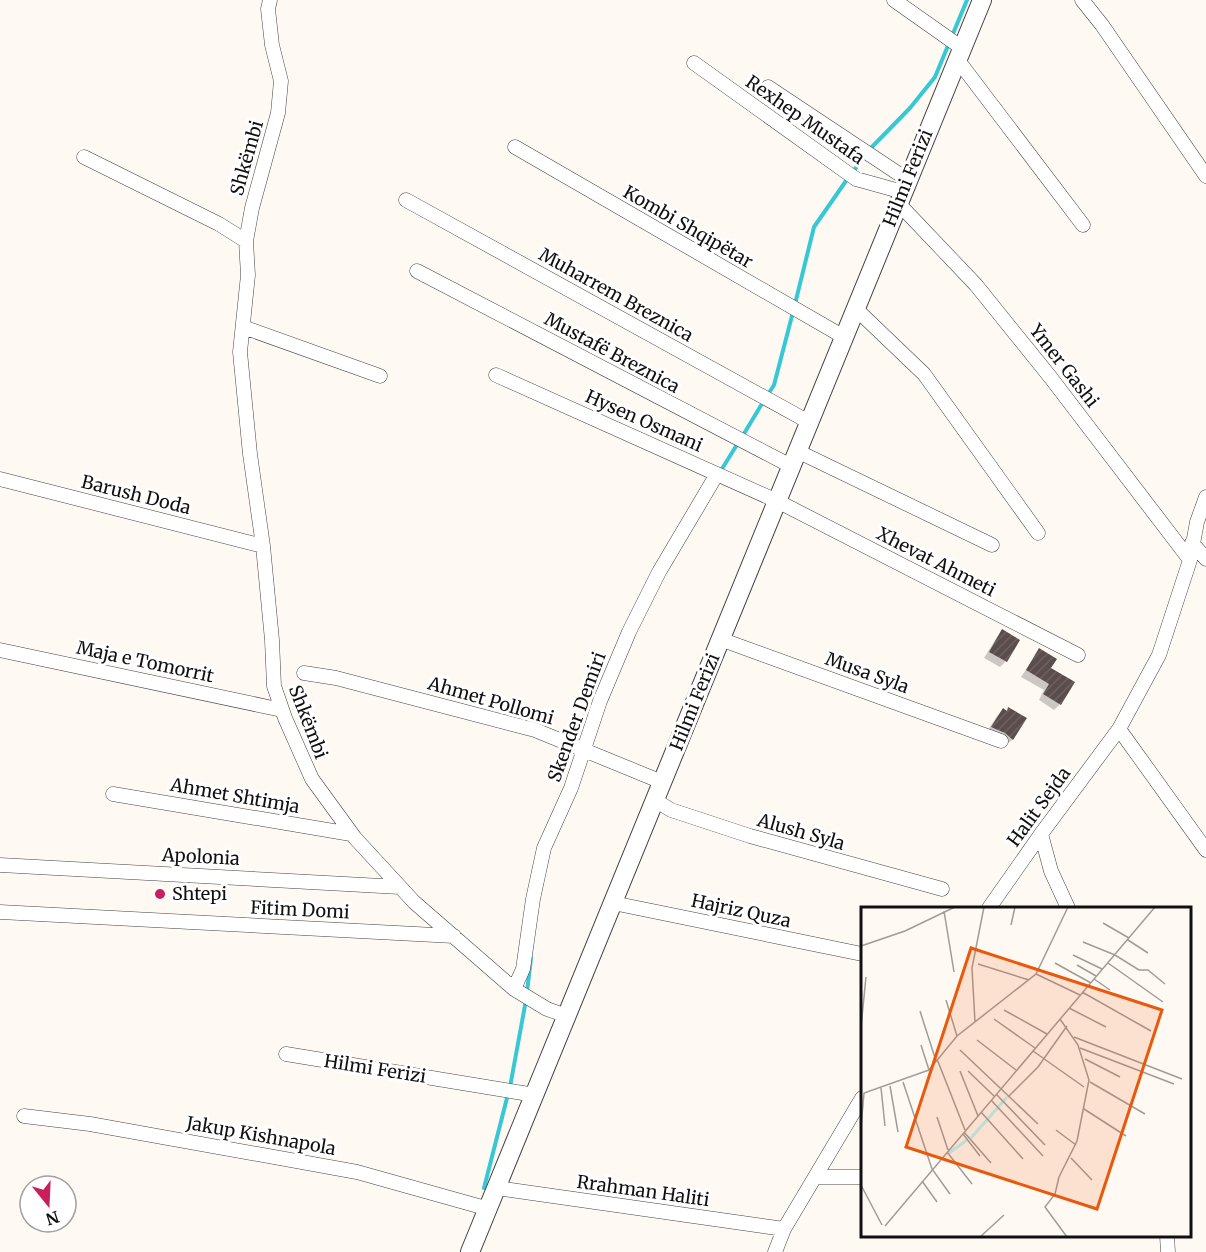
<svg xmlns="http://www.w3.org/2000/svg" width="1206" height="1252" font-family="Merriweather,serif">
<defs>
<pattern id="building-hatch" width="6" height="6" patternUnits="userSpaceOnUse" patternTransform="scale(1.5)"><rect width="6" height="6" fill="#5a4d4c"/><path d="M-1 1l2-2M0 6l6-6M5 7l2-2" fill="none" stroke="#6d6261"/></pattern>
</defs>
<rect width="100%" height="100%" fill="#fff9f4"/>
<!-- shadow -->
<path fill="#0003" d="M 1003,631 L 1006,661 L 1000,667 L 984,658 L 997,637 Z
M 1039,650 L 1049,669 L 1060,704 L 1054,710 L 1039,700 L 1044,690 L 1021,677 Z
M 1009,709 L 1024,719 L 1012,740 L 1006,745 L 999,738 L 986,733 L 997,716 L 1003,710 L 1006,712 Z"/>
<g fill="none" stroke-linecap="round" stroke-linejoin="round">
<!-- stream -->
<path stroke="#37c8d6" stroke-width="4" d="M 869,150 L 910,108 L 935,77 L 967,0
M 853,172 L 864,156
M 795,304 L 814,227 L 848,178
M 767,396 L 774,385 L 793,312
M 742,437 L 763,402
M 720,472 L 738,443
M 527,992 L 531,958
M 510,1087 L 526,1000
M 484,1188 L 508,1094"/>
</g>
<!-- building -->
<path fill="url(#building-hatch)" d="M 1002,629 L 1020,640 L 1007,662 L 989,652 Z
M 1039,648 L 1057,659 L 1051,668 L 1075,682 L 1061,705 L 1043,694 L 1049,684 L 1026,670 Z
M 1008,707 L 1027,718 L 1013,740 L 1005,733 L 991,727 L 1003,708 L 1007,711 Z"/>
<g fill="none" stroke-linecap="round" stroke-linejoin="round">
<defs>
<path id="minor" d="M 270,0 L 268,9 L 272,45 L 281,81 L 278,113 L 252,208 L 246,241 L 248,275 L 240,352 L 250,454 L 263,546 L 272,640 L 274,686 L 285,718 L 312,779 L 355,838 L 414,902 L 514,989 L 547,1009 L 567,1016
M 894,0 L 962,48
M 1082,0 L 1102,25 L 1206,176
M 957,59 L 1083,225
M 694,63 L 856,179 L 903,192
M 768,87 L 908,180
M 515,147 L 844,337
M 84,157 L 219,224 L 246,241
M 406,200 L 809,422
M 898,203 L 976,285 L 1051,378 L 1190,560
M 417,271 L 791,466
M 855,308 L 924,374 L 1038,533
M 243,327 L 380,376
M 496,375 L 777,501 L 1078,655
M 797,451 L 992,545
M 0,479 L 263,546
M 1192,543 L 1206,559
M 720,639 L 1001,741
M 0,650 L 282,710
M 304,673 L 336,678 L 535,730 L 662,782
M 1119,729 L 1206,850
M 113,794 L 351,834
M 655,800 L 671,810 L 750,836 L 942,889
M 1041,834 L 1051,871 L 1068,908
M 0,865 L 400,887
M 613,903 L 862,954
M 989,908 L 1041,834 L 1119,729 L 1159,655 L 1190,560 L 1197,522 L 1206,497
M 0,912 L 454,936
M 514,989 L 523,969 L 533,899 L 544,848 L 571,788 L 600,701 L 629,632 L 659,572 L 717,474
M 286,1054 L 535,1095
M 24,1116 L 90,1124 L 357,1172 L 489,1209
M 815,1177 L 862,1177
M 497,1188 L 784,1229
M 1167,1236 L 1168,1252
M 775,1252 L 784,1229 L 862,1098"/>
<path id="tertiary" d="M 470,1252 L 982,0"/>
</defs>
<!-- minor casing -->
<use href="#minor" stroke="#434343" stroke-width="15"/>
<!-- tertiary casing -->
<use href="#tertiary" stroke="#434343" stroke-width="20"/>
<!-- minor -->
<use href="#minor" stroke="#fff" stroke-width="14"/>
<!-- tertiary -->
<use href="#tertiary" stroke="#fff" stroke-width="18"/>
</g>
<!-- markers -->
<circle fill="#cb1e5c" stroke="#fff" stroke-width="2" cx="160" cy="894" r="6"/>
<g text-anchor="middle" stroke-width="6" stroke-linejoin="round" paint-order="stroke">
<!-- street labels -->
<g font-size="18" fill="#101010" stroke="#fff">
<text transform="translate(805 120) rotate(35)" y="6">Rexhep Mustafa</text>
<text transform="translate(247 158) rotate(-74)" y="6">Shkëmbi</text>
<text transform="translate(908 178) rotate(-68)" y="6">Hilmi Ferizi</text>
<text transform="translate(688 227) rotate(30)" y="6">Kombi Shqipëtar</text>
<text transform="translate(616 295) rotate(29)" y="6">Muharrem Breznica</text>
<text transform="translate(612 353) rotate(28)" y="6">Mustafë Breznica</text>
<text transform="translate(1064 366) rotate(52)" y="6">Ymer Gashi</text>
<text transform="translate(644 421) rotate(24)" y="6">Hysen Osmani</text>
<text transform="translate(136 495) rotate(14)" y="6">Barush Doda</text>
<text transform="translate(936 562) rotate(27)" y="6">Xhevat Ahmeti</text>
<text transform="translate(145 662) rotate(12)" y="6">Maja e Tomorrit</text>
<text transform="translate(867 673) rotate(20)" y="6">Musa Syla</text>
<text transform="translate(491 701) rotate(16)" y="6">Ahmet Pollomi</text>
<text transform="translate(695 702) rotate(-68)" y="6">Hilmi Ferizi</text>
<text transform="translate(577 717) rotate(-70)" y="6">Skender Demiri</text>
<text transform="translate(308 722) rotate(69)" y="6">Shkëmbi</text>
<text transform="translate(235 796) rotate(10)" y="6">Ahmet Shtimja</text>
<text transform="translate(1039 807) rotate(-54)" y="6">Halit Sejda</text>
<text transform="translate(801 832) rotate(16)" y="6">Alush Syla</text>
<text transform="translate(201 857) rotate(3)" y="6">Apolonia</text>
<text transform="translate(300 910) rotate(3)" y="6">Fitim Domi</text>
<text transform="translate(741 911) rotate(12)" y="6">Hajriz Quza</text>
<text transform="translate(375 1069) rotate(9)" y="6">Hilmi Ferizi</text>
<text transform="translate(261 1136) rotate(10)" y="6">Jakup Kishnapola</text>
<text transform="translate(643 1191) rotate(8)" y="6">Rrahman Haliti</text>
</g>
<!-- poi labels -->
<g font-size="18" fill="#101010" stroke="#fff" text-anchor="start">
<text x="172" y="900">Shtepi</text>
</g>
</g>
<!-- overview -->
<g transform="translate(861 907)">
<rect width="330" height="330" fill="#fff9f4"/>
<path fill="none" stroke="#b5f6fa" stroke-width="3" d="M 110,231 L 146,190M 88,246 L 106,233"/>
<path fill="none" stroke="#9f9c99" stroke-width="1.5" d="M 83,4 L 93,65M 242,16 L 268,31M 150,18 L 154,0M 267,33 L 287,46M 222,35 L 254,48 L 278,63 L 287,63 L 304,77M 0,39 L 44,24 L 94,0M 212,48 L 241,62M 194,56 L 230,76M 247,56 L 302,95M 117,57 L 168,73M 216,58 L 235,69M 175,67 L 219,88M 233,72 L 249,83M 221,85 L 290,124M 85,93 L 96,129M 208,101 L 245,120M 143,103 L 186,127M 59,104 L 75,154M 133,112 L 174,141M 199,112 L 217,138 L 228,173 L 216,234 L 198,270 L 194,287 L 184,300 L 206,330M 114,115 L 111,61 L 123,0M 0,120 L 5,70M 213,130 L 321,172M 116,133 L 155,163M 60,138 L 68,163 L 96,129 L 175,67 L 207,0M 219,141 L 313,177M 99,143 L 177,217M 172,144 L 223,180M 0,152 L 0,174M 76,152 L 104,223M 224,152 L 259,170M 99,164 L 117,209M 107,164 L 133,189M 42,175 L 71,262 L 89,287M 229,175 L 284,207M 29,179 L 37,225M 20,181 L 24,219M 135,187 L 184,238M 147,190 L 177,160 L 206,119M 130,193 L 182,249M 223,202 L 265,229M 120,205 L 162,252M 76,210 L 87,243M 0,220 L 3,186 L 68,163M 195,223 L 215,238M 103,225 L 130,256M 102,227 L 119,249M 86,245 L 111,277M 210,251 L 231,273M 61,274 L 76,295M 0,278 L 21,318M 24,319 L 294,0M 119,330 L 143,308"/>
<path fill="#e8590c" fill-opacity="0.15" stroke="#e8590c" stroke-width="3" d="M 110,41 L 301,103 L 236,302 L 45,240 Z"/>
<rect width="330" height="330" fill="none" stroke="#101010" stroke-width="3"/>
</g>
<!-- north arrow -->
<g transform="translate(48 1204) rotate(162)"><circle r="28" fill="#ffffff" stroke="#9f9f9f" stroke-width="1.5"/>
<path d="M0-4.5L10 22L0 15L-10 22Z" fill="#cb1e5c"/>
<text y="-9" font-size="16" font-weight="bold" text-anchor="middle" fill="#101010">N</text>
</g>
</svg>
